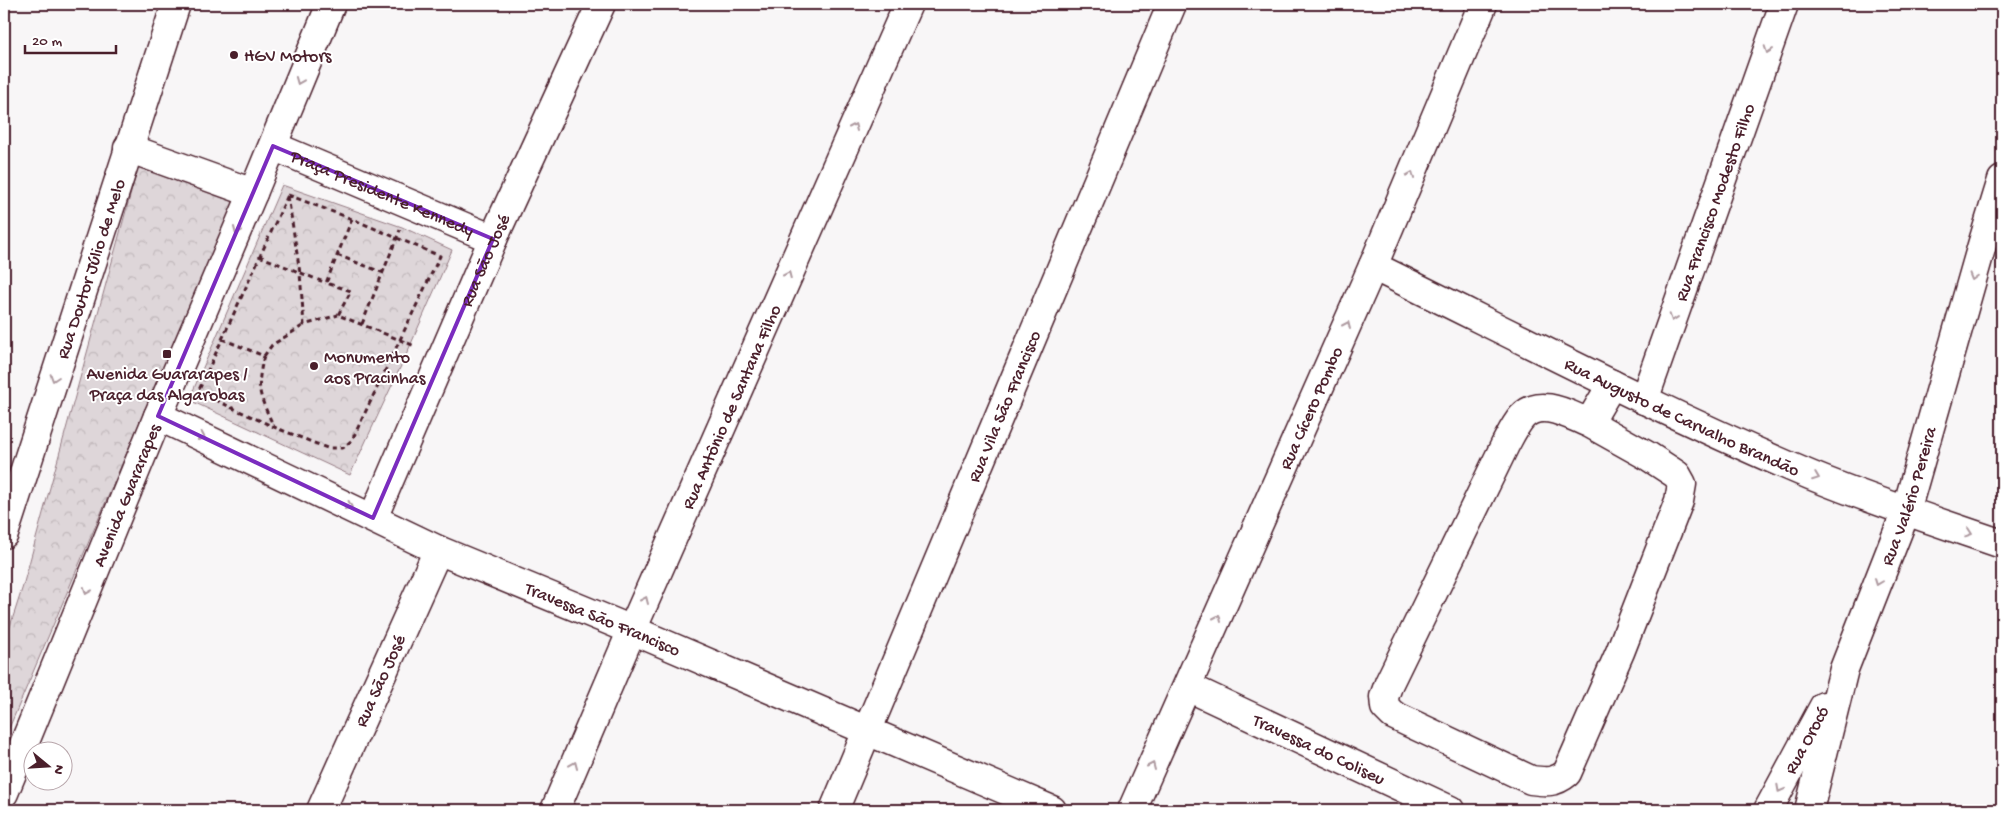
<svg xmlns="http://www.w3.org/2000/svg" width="2006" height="814" font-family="'Gochi Hand',sans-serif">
<defs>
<pattern id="park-crowns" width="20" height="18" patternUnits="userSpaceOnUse" patternTransform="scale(1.25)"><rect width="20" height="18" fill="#ded6d9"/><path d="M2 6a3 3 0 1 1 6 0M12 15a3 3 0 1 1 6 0" fill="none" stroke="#c0b7ba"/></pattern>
</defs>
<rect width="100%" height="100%" fill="#f8f6f7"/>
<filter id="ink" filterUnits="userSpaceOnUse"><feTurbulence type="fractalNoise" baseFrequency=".02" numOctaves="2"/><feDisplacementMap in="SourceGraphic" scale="10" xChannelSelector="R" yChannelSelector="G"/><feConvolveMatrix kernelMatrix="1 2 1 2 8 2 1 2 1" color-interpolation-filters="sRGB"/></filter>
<g filter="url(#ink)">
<!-- park -->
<path fill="url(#park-crowns)" stroke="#947a82" d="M 138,167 L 234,202 L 4,740 L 4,645 L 23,586 Z
M 282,185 L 402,227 L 452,250 L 407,353 L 350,475 L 189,400 Z"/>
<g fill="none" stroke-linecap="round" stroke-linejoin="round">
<defs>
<g id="minor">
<path id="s1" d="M 273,146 L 493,239"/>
<path d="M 128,148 L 253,193"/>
<path id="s2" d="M 1373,266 C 1518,337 1661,412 1810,475 C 1873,501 1938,522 2002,544"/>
<path id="s3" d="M 1644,400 L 1784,4"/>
<path id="s4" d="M 158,416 L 438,550 L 632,630 L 1052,810"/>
<path d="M 1589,423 L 1648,456 L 1677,475 L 1682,484 L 1679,501 L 1620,652 L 1567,773 C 1555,783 1546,782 1531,780 L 1393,715 L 1385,707 L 1384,697 L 1389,683 L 1505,445 C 1510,436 1515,425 1522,417 C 1540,397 1569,415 1589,423 L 1612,384"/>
<path id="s5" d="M 373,518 L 493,239 L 601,4"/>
<path id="s6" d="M 4,534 L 176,4"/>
<path id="s7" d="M 1188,687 L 1450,810"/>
<path id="s8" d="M 321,810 L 438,550"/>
<path id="s9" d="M 555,810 L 632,630 L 908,4"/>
<path id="s10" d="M 834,810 L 1172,4"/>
<path id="s11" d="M 1132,810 L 1373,266 L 1483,4"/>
<path id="s12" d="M 1768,810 L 1824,706"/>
<path id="s13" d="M 1809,810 L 1844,669 L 1906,511 L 1982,245 L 2002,180"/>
</g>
<g id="major">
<path id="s14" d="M 4,793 L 158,416 L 253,193 L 331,4"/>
</g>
</defs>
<!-- minor casing -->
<use href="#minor" stroke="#4a1f2b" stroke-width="31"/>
<!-- major casing -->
<use href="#major" stroke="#4a1f2b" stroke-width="31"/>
<!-- path -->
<path stroke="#4a1f2b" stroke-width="3" stroke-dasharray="5 4" stroke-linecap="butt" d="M 288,195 L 352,219 L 440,256 L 352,440 L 343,448 L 327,448 L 274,427 L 198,392 Z
M 288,196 L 300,273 L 304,325 L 338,315
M 352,219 L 326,283 L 351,291 L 338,315 L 415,346
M 337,255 L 384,273
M 259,256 L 326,283
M 362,324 L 400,230
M 222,339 L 264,356 L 272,345 L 304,325
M 264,356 C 255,391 260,396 274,427"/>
<!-- minor -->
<use href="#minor" stroke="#fff" stroke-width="28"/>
<!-- major -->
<use href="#major" stroke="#fff" stroke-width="28"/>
</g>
<!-- one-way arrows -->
<defs><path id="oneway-chevron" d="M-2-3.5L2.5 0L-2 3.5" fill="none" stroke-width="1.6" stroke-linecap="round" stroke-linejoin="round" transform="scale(1.25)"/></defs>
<g stroke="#ae9aa0">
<use href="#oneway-chevron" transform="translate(1768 50) rotate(109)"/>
<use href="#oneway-chevron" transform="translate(299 81) rotate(112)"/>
<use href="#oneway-chevron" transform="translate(854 127) rotate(-66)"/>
<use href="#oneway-chevron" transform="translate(1411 175) rotate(-67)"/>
<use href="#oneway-chevron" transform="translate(237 231) rotate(113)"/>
<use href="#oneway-chevron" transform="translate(788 275) rotate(-66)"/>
<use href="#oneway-chevron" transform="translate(1973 277) rotate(106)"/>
<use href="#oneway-chevron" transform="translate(1673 318) rotate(109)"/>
<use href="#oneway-chevron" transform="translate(1347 325) rotate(-66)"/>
<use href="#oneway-chevron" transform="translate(54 378) rotate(108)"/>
<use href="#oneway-chevron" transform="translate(202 437) rotate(25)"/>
<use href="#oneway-chevron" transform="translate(1816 477) rotate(21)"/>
<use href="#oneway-chevron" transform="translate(349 506) rotate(25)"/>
<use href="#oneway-chevron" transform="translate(1969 533) rotate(19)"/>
<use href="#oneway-chevron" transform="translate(1878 582) rotate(111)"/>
<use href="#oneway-chevron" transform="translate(87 591) rotate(112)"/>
<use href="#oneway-chevron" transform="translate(645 600) rotate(-66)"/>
<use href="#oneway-chevron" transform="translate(1218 618) rotate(-66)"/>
<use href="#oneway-chevron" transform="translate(574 765) rotate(-67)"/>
<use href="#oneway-chevron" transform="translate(1152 766) rotate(-66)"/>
<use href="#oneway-chevron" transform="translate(1780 789) rotate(118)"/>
</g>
</g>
<!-- marked area -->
<path fill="none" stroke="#7b2cbf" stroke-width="4" stroke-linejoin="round" d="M 273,146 L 493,239 L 373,518 L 158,416 Z"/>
<!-- markers -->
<g fill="#4a1f2b" stroke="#fff" stroke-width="2">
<circle cx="234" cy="55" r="5"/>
<rect x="162" y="349" width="10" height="10" rx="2.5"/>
<circle cx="314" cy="366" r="5"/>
</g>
<g text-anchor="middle" stroke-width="4" stroke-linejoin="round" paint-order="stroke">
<!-- poi labels -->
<g font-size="18" fill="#4a1f2b" stroke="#fff" text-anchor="start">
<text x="244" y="61">HGV Motors</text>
<text x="324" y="362">Monumento<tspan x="324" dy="21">aos Pracinhas</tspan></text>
<text x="167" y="379" text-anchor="middle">Avenida Guararapes /<tspan x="167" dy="21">Praça das Algarobas</tspan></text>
</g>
<!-- street labels -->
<g font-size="18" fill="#4a1f2b" stroke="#fff">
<text dy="6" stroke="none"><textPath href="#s1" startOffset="119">Praça Presidente Kennedy</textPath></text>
<text dy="6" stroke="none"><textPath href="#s3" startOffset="210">Rua Francisco Modesto Filho</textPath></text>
<text dy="6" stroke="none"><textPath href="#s5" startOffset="281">Rua São José</textPath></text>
<text dy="6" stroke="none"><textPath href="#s6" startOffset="279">Rua Doutor Júlio de Melo</textPath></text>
<text dy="6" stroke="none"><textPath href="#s9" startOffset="440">Rua Antônio de Santana Filho</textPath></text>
<text dy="6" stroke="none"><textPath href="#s10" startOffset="438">Rua Vila São Francisco</textPath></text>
<text dy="6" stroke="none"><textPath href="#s11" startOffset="440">Rua Cícero Pombo</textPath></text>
<text dy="6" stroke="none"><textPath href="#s2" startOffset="344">Rua Augusto de Carvalho Brandão</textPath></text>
<text dy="6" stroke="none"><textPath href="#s14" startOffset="322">Avenida Guararapes</textPath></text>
<text dy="6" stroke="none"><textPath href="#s13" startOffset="330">Rua Valério Pereira</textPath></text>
<text dy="6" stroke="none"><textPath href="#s4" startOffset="489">Travessa São Francisco</textPath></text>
<text dy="6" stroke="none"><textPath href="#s8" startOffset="142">Rua São José</textPath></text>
<text dy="6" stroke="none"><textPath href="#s12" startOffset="80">Rua Orocó</textPath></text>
<text dy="6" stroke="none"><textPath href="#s7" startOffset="145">Travessa do Coliseu</textPath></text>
</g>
</g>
<!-- margin -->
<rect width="2006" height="814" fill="none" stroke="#fff" stroke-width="20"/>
<rect x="10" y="10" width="1986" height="794" fill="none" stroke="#4a1f2b" stroke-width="2" filter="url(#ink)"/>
<!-- north arrow -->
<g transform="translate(48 766) rotate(108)"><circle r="24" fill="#ffffff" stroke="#b7a5aa"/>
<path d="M0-4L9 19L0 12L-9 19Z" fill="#4a1f2b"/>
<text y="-8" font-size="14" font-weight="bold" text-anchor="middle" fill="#4a1f2b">N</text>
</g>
<!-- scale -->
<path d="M25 45v8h91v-8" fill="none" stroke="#4a1f2b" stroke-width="2.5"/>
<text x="32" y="45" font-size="15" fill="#4a1f2b" stroke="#ffffff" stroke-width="4" paint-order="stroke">20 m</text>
</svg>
